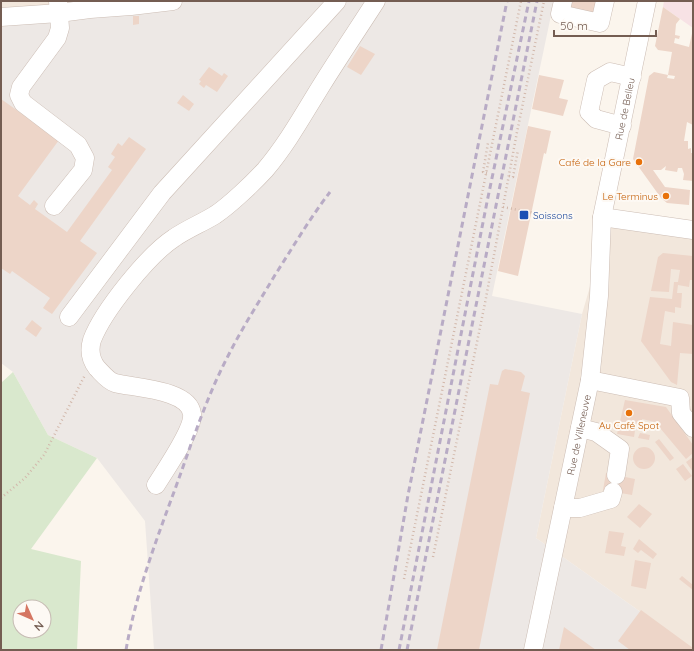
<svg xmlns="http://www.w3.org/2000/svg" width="694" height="651" font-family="Quicksand,sans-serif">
<rect width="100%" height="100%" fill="#fbf5ed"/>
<!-- residential -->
<path fill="#f2e7dc" d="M 1,1 L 146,1 L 1,23 Z
M 610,218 L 693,226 L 693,649 L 536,538 L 582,314 Z"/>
<!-- industrial -->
<path fill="#ede8e5" d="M 156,1 L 554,1 L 492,296 L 582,314 L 536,538 L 693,649 L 693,650 L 154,650 L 145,521 L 97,458 L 48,435 L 13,372 L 1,363 L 1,27 Z"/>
<!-- medical -->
<path fill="#f7e2e5" d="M 664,1 L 693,1 L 693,28 L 663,7 Z"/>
<!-- green -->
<path fill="#d9e8cd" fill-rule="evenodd" d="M 13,372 L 48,435 L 97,458 L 31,549 L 81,561 L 77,650 L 1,650 L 1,383 ZM 20,607 L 44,607 L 44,631 L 20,631 Z"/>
<!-- building -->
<path fill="#edd5c8" d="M 572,1 L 596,1 L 594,14 L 570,9 Z
M 663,7 L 680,19 L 676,24 L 675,35 L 680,36 L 679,39 L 675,38 L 674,43 L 689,47 L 693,29 L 693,125 L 687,122 L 684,141 L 688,141 L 688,149 L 691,148 L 691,153 L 693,153 L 693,181 L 683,180 L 684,174 L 682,168 L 678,168 L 677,172 L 665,170 L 666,166 L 661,170 L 653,170 L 665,187 L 690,190 L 689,205 L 667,203 L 661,198 L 633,159 L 649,76 L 654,72 L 668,75 L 667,78 L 674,79 L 675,76 L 668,75 L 672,52 L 658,50 L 655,46 Z
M 133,16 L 139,16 L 139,24 L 133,25 Z
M 360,46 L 375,54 L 361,75 L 347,67 Z
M 209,67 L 222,76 L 224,73 L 228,76 L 217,92 L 206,85 L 204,88 L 199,84 L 201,81 L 199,80 Z
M 539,75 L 564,80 L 559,98 L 568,100 L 563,116 L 532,109 Z
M 183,95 L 194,104 L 189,111 L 177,103 Z
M 1,99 L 59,140 L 18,196 L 30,205 L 34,200 L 38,204 L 35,209 L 67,232 L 112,170 L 108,167 L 115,157 L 111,154 L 118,143 L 122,146 L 129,137 L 146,149 L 80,241 L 97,253 L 52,314 L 43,308 L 50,298 L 12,271 L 10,274 L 1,268 Z
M 528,126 L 551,131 L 546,154 L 544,153 L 518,276 L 498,271 Z
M 663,253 L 693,256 L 693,280 L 690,280 L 689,287 L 678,285 L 677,293 L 682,293 L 681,308 L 675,307 L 675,313 L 665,311 L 660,344 L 671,346 L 673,322 L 693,325 L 693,354 L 680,353 L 677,385 L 671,382 L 641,341 L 650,297 L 672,299 L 674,282 L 678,282 L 680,270 L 671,269 L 669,292 L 651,291 L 658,257 Z
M 32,320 L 42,328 L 36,337 L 25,329 Z
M 505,369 L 521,372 L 525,376 L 521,391 L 530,393 L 479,650 L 437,650 L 490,384 L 498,385 L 502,371 Z
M 625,400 L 666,407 L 693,445 L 693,453 L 686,459 L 655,422 L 642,419 L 643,425 L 636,424 L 634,437 L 617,434 Z
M 640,433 L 650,435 L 649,440 L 638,438 Z
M 659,439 L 674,458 L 670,461 L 655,442 Z
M633 458a11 11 0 1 1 22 0a11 11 0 1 1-22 0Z
M 693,457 L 693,472 L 686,462 Z
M 683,464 L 692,476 L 685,481 L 676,469 Z
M 606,473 L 635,479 L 632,495 L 603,490 Z
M 639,504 L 652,514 L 640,528 L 627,517 Z
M 609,531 L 624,533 L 621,546 L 626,547 L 624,556 L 605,553 Z
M 639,539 L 657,554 L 653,559 L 641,550 L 638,553 L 633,549 Z
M 635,560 L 651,563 L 646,589 L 631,586 Z
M 682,576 L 693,585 L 693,590 L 679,579 Z
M 641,610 L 693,648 L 693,650 L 630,650 L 618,641 Z
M 564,627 L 596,650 L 559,650 Z"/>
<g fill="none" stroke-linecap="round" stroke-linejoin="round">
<defs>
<g id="minor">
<path d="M 563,1 L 560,14 L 600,23 L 605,1"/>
<path d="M 1,17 L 59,13 L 90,9 L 131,6 L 173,1"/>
<path d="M 622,126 L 596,119 L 589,112 L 596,80 L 610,72 L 632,77"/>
<path d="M 54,206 L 83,170 L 85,158 L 78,145 L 23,103 L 19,95 L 21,87 L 57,38 L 60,28 L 58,1"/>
<path d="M 602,217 L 693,230"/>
<path d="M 69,317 L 162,193 L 337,1"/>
<path d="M 590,380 L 680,398 L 681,413 L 693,428"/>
<path d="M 580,428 L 596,432 L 620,449 L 616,475"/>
<path d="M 156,485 C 164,472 194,429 192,414 C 189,389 133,388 115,383 C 108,381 102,373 97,368 C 90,359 89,350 92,340 C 103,311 148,255 174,238 C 187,229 202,223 215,215 C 230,205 253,183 265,170 C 287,144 303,115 321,86 C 339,57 358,29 376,1"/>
<path d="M 563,508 L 580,508 L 611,499 L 613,492"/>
<path id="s1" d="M 533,650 L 590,380 L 599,296 L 602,217 L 647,1"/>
</g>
</defs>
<!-- minor casing -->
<use href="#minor" stroke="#ccbdb4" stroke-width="19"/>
<!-- path -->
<path stroke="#d2b8ab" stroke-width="2.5" stroke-dasharray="1 3" stroke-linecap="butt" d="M 487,173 L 483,172 L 488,143
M 509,176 L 513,177 L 518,150
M 503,207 L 539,214
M 1,498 L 25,478 L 44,455 L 85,375
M 433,557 L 485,303 L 517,132 L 544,1
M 404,579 L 521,1"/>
<!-- minor -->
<use href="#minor" stroke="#fff" stroke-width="18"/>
<!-- rail -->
<path stroke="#b8abc5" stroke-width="3" stroke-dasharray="6 4" stroke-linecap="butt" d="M 126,650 C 135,598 153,549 171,500 C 189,452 204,402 228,356 C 242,328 259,302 275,275 C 293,247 310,218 330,192
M 381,650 L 408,495 L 507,1
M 399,650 L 487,202 L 529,1
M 407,650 L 537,1"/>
</g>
<!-- markers -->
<g fill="#e8710a" stroke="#fdf9f4" stroke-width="1.5">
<circle cx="639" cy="162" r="4"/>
<circle cx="666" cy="196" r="4"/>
<circle cx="629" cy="413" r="4"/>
</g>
<rect fill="#1a4fb4" stroke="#fdf9f4" stroke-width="1.5" x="519" y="210" width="10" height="10" rx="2"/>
<g text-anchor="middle" stroke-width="4" stroke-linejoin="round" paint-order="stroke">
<!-- street labels -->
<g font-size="10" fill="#745d52" stroke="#fdf9f4">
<text dy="4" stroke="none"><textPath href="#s1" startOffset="550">Rue de Belleu</textPath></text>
<text dy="4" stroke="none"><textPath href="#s1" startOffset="220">Rue de Villeneuve</textPath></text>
</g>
<!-- food labels -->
<g font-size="10" fill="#c56008" stroke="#fdf9f4" text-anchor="end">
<text x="631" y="166">Café de la Gare</text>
<text x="658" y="200">Le Terminus</text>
<text x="629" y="429" text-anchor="middle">Au Café Spot</text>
</g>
<!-- transit labels -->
<g font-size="10" fill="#164399" stroke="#fdf9f4" text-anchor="start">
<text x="533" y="219">Soissons</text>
</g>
</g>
<!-- border -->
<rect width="694" height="651" fill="none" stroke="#745d52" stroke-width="4"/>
<!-- north arrow -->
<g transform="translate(32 619) rotate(135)"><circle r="19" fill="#fdf9f4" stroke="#c6bbb3"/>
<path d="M0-3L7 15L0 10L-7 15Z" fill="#d57662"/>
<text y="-6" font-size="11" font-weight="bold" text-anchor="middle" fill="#745d52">N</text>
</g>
<!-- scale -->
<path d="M554 30v6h102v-6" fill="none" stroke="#745d52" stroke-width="2"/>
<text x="560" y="30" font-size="12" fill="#745d52" stroke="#fdf9f4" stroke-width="3" paint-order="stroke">50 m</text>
</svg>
